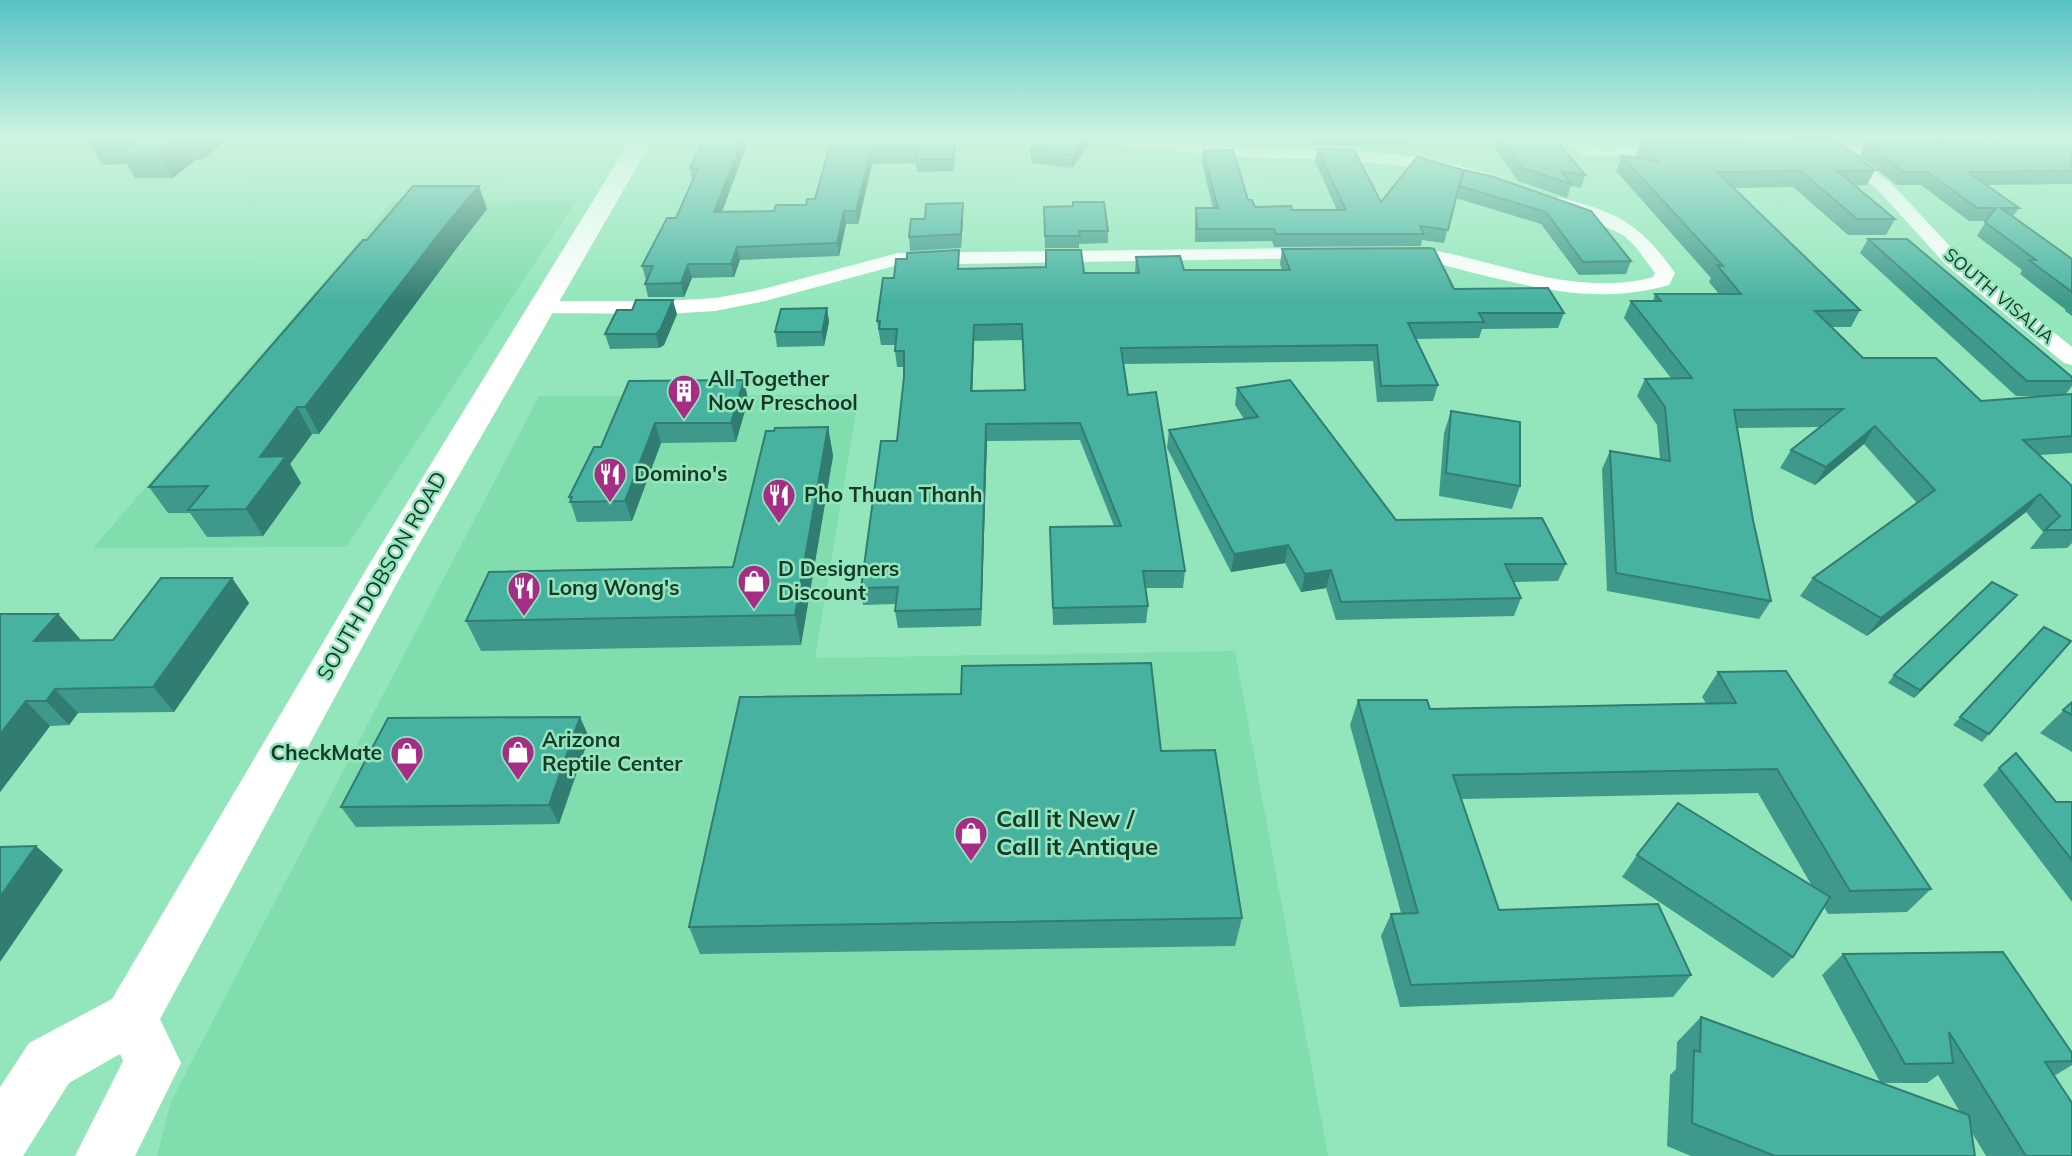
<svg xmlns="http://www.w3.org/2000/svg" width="2072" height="1156" font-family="Mulish,sans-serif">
<rect width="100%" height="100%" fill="#93e6bb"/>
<!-- built -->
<path fill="#81ddae" d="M 576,201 L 346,547 L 93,548 L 393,202 Z
M 859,395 L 815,658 L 1235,651 L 1328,1156 L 157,1156 L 171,1101 L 539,396 Z"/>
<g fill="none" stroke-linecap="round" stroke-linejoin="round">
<!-- minor -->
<path fill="#fff" fill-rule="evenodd" d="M 1110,139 C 1151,139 1191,145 1232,147 C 1289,150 1346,148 1403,155 C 1438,159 1472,169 1506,179 L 1509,183 L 1500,188 L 1462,177 L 1404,166 L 1343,160 L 1230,157 L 1118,144 Z
M 1567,139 L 1584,139 L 1591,146 L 1674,145 L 1682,150 L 1674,155 L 1586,156 L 1580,155 Z
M 1901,143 L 1909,148 L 1907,152 L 1851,154 L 1891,183 L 1960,257 L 2072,347 L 2072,365 L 2064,363 L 1946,265 L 1879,191 L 1833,154 L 1809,154 L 1801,149 L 1809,144 Z
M 1558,197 C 1617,212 1640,223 1675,273 L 1669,285 C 1602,304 1544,290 1478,274 C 1461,270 1443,264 1426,261 C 1414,259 1398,264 1390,254 C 1397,245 1415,248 1426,249 C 1477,257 1526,277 1579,282 C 1604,284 1628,284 1653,277 L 1655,273 L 1635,246 L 1623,235 L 1593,221 L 1552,207 L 1549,203 Z
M 1317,248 L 1327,254 L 1324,258 L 898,265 L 765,301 L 715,311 L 666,314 L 541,313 L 534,311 L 530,307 L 534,303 L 541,301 L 666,301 L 715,298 L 755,291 L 898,253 Z"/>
<!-- secondary -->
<path fill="#fff" fill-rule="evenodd" d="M 631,139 L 653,139 L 403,572 L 160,1019 L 181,1063 L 135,1156 L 75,1156 L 123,1061 L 120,1054 L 69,1083 L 23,1156 L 0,1156 L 0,1087 L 29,1043 L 112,999 L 370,563 Z"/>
</g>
<!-- wall -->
<path fill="#3e998a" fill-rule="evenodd" d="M 88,139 L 228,139 L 202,160 L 195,160 L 173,178 L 135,178 L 127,164 L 102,165 L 87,140 Z
M 704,139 L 749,139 L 722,212 L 774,211 L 806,205 L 815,199 L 831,142 L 956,139 L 954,171 L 917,172 L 916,163 L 872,164 L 858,224 L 846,224 L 839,256 L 740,260 L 734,277 L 692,278 L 684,297 L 648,297 L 645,284 L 646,280 L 642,266 L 676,218 L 684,200 L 692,180 L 690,168 Z
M 1039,139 L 1093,139 L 1072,168 L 1031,163 L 1031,150 Z
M 1289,139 L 1414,139 L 1413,145 L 1308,146 L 1306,142 L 1291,142 Z
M 1489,139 L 1555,139 L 1585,175 L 1581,188 L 1571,186 L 1567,198 L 1518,181 Z
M 1617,139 L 1911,139 L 1621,143 Z
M 2072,139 L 2072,184 L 1987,185 L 2019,208 L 2013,216 L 2072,259 L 2072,316 L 2065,311 L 2066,310 L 2020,274 L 2022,270 L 1977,236 L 1986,221 L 1969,221 L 1921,185 L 1897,185 L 1860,156 L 1866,143 L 1978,142 Z
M 1641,143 L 1875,170 L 1867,185 L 1855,186 L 1895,219 L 1886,235 L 1848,235 L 1793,187 L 1733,188 L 1860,310 L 1851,327 L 1831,327 L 1863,358 L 1981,401 L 2047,396 L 2016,396 L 1860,253 L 1868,239 L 2072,377 L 2072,386 L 2066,394 L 2072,394 L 2072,453 L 2040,455 L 2072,486 L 2072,543 L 2067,548 L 2030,549 L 2043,532 L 2026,512 L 1867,636 L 1800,596 L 1813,578 L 1917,503 L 1864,444 L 1815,485 L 1780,468 L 1791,450 L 1820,427 L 1737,428 L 1753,520 L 1771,601 L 1759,619 L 1607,591 L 1602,469 L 1610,451 L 1660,459 L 1657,425 L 1637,396 L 1645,379 L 1671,378 L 1624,318 L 1631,301 L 1653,301 L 1655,294 L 1719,294 L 1709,282 L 1711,278 L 1616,171 L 1622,156 L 1635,158 Z
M 1317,149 L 1381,202 L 1463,170 L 1444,243 L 1422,240 L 1421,246 L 1274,247 L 1272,241 L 1195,242 L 1195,221 L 1196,208 L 1213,208 L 1202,163 L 1203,151 L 1255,207 L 1292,210 L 1337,210 L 1315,161 Z
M 1464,170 L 1494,177 L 1631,261 L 1626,274 L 1579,275 L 1541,224 L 1456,198 Z
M 963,203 L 963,217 L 961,248 L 910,251 L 909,237 L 925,219 Z
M 1044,207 L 1108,231 L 1108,243 L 1079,244 L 1079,248 L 1045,248 Z
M 487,209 L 456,249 L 319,434 L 312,434 L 290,464 L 301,483 L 263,536 L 207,537 L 190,513 L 168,513 L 149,487 L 367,240 Z
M 1282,249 L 1454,289 L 1564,313 L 1558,328 L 1482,329 L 1479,338 L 1415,339 L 1438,385 L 1433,401 L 1377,402 L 1373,361 L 1123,364 L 1128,395 L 1185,571 L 1183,588 L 1145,588 L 1148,606 L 1146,623 L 1053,625 L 1050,527 L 1114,526 L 1080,440 L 987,441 L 981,626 L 898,628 L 895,611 L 896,604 L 863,605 L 861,588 L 897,441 L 904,377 L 904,367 L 897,367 L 895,351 L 896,345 L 881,345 L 877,321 L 894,278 L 907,259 L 960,269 L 1046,267 L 1046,250 L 1084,273 L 1135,273 L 1136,257 L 1184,270 L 1282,270 L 1280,264 ZM 1022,340 L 1025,390 L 972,391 L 974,341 Z
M 827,308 L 829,322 L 824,346 L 777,347 L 775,332 Z
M 677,314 L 664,345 L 659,348 L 610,349 L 605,334 Z
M 744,380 L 748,400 L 736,442 L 661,443 L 632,521 L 577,522 L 569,497 L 601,447 Z
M 1237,388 L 1396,520 L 1566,564 L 1558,581 L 1514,582 L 1521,598 L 1514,616 L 1336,620 L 1326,588 L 1301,592 L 1285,563 L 1231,572 L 1167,448 L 1169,430 L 1244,419 L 1235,405 Z
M 1451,411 L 1520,486 L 1512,509 L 1439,496 L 1444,433 Z
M 828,427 L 833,456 L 801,645 L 481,651 L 466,621 L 733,567 Z
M 232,578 L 249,603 L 174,712 L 78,713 L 69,725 L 50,726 L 0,792 L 0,614 L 58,614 L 80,639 L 79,640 L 113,640 Z
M 2010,603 L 1914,698 L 1888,683 L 1894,675 Z
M 2044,627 L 2071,641 L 1982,742 L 1953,725 Z
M 1718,672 L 1931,889 L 1907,912 L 1828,914 L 1824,907 L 1793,957 L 1773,978 L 1622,877 L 1637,855 L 1812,886 L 1758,793 L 1461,799 L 1499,910 L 1691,975 L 1673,997 L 1400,1007 L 1381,936 L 1391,914 L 1401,913 L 1350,725 L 1358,700 L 1430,709 L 1706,703 L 1702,697 Z
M 2072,702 L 2072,752 L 2040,733 Z
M 589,737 L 559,824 L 356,827 L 341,807 Z
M 1999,768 L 2056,802 L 2072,802 L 2072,902 L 1983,785 Z
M 1242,918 L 1235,946 L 700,954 L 689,927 Z
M 1843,954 L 2072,1053 L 2072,1065 L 2054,1076 L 2072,1156 L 1986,1156 L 1971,1131 L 1975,1156 L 1691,1156 L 1667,1146 L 1670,1075 L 1676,1069 L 1677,1042 L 1701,1017 L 1880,1082 L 1822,975 ZM 1938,1075 L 1960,1112 L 1883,1083 L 1927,1083 Z"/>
<!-- shaded-wall -->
<path fill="#327d71" d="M 178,139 L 183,139 L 195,160 L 173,178 L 159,153 Z
M 191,139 L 228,139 L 202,160 Z
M 743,139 L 749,139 L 717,225 L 714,212 Z
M 955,139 L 956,139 L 954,171 L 953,159 Z
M 1084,139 L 1093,139 L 1072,168 L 1073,155 Z
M 871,151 L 872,164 L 858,224 L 856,211 Z
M 479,186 L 487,209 L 456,249 L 319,434 L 305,407 L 446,225 Z
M 963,203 L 963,217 L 961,248 L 961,234 Z
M 844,211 L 846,224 L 839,256 L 837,243 Z
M 737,247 L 740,260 L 734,277 L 731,264 Z
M 688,264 L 692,278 L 684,297 L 681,283 Z
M 673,300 L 677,314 L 664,345 L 659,348 L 656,334 Z
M 827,308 L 829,322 L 824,346 L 822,332 Z
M 974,325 L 974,341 L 972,407 L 971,391 Z
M 744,380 L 748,400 L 736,442 L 731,423 Z
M 297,407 L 312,434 L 290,464 L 301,483 L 263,536 L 246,509 L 260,457 Z
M 655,423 L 661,443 L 632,521 L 625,501 Z
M 986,424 L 987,441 L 981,626 L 981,609 Z
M 1875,426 L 1864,444 L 1815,485 L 1826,467 Z
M 828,427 L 833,456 L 801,645 L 795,615 Z
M 2040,494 L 2026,512 L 1867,636 L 1881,618 Z
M 1288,545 L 1285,563 L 1231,572 L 1234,554 Z
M 1331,570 L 1326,588 L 1301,592 L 1305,574 Z
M 232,578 L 249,603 L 174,712 L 153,687 Z
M 2017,595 L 2010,603 L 1914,698 L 1920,690 Z
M 58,614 L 80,639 L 57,666 L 34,641 Z
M 55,689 L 78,713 L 69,725 L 46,701 Z
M 26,701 L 50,726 L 0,792 L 0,734 Z
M 580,717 L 589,737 L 559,824 L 549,805 Z
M 36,846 L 63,870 L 0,962 L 0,897 Z"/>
<!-- building -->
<path fill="#48b2a1" stroke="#327d71" stroke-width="2" fill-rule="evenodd" d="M 88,139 L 178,139 L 159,153 L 120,153 L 139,139 L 87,140 Z
M 704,139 L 743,139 L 714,212 L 774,211 L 776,205 L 806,205 L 807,199 L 815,199 L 831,142 L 836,142 L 836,139 L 955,139 L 953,159 L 916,159 L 917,151 L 871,151 L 856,211 L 844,211 L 837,243 L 737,247 L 731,264 L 688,264 L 681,283 L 645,284 L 653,266 L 642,266 L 667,218 L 676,218 L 684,200 L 698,168 L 690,168 Z
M 1039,139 L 1084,139 L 1073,155 L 1031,150 Z
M 1501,139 L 1555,139 L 1585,175 L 1561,171 L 1571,184 L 1522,168 Z
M 2030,139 L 2072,139 L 2072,171 L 1968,172 L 2019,208 L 2001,208 L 2072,259 L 2072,292 L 2029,260 L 2036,260 L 1985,222 L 1996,208 L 1977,208 L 1928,172 L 1904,172 L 1866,143 L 1978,142 Z
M 1837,141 L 1875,170 L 1837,171 L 1895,219 L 1857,219 L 1801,171 L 1717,172 L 1860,310 L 1815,311 L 1863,358 L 1936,358 L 1981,401 L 2072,394 L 2072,436 L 2023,440 L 2072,486 L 2072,530 L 2045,530 L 2060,516 L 2040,494 L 1881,618 L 1813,578 L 1935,490 L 1875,426 L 1826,467 L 1791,450 L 1843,409 L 1734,410 L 1753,520 L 1771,601 L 1616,573 L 1610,451 L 1670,461 L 1665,407 L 1645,379 L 1692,378 L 1631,301 L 1661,301 L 1655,294 L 1741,294 L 1717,265 L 1723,266 L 1622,156 L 1658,161 L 1641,143 Z
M 1317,149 L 1354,150 L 1381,202 L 1417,157 L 1463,170 L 1448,230 L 1420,226 L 1424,234 L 1276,234 L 1274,229 L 1197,229 L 1196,208 L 1218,208 L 1203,151 L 1233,150 L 1248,200 L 1252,200 L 1255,207 L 1291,206 L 1292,210 L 1346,210 Z
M 1464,170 L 1494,177 L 1591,211 L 1631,261 L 1583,262 L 1546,212 L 1460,186 Z
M 413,186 L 479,186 L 446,225 L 305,407 L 297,407 L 260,457 L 286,456 L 246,509 L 188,510 L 208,486 L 149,487 L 363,240 L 367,240 Z
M 1073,202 L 1104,202 L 1108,231 L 1079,231 L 1080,236 L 1045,236 L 1044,207 L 1073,206 Z
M 963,203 L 961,234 L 909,237 L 911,219 L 925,219 L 926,204 Z
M 1868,239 L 1907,239 L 2072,377 L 2072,381 L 2027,381 Z
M 1429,248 L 1434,249 L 1454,289 L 1548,288 L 1564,313 L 1479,313 L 1484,322 L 1408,323 L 1438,385 L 1381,386 L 1377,345 L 1121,348 L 1128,395 L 1156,392 L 1185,571 L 1143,571 L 1148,606 L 1053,608 L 1050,527 L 1121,526 L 1080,423 L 986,424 L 981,609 L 895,611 L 898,587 L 861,588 L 881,441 L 897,441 L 904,377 L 904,351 L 895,351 L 897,329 L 879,329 L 880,321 L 877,321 L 883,278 L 894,278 L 896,259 L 907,259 L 907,253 L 959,250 L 958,269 L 1046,267 L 1046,250 L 1081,250 L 1084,273 L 1139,273 L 1136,257 L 1180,256 L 1184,270 L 1290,270 L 1282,249 ZM 1022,324 L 1025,390 L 971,391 L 974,325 Z
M 636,300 L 673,300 L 660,330 L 656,334 L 605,334 L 617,310 L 632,310 Z
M 827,308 L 822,332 L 775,332 L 781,309 Z
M 744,380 L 731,423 L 655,423 L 625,501 L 570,502 L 572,497 L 569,497 L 594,447 L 601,447 L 629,381 Z
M 1290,380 L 1396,520 L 1542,518 L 1566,564 L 1505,564 L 1521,598 L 1341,602 L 1331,570 L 1305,574 L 1288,545 L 1234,554 L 1169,430 L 1258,417 L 1237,388 Z
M 1451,411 L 1520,422 L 1520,486 L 1446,473 Z
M 828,427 L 795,615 L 466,621 L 489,572 L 733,567 L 766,431 L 774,431 L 775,428 Z
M 161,578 L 232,578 L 153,687 L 55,689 L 46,701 L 26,701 L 0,734 L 0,614 L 58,614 L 34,641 L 113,640 Z
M 1992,582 L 2017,595 L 1920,690 L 1894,675 Z
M 2044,627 L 2071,641 L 1989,734 L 1960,717 Z
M 1151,663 L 1161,751 L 1215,750 L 1242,918 L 689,927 L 740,697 L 961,694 L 962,666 Z
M 1786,671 L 1931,889 L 1850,891 L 1777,769 L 1453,775 L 1499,910 L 1658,904 L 1691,975 L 1411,985 L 1391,914 L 1418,913 L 1358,700 L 1427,700 L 1430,709 L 1736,703 L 1718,672 Z
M 2072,702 L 2072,715 L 2063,710 Z
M 580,717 L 549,805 L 341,807 L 388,718 Z
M 2016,753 L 2056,802 L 2072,802 L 2072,860 L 1999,768 Z
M 1678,803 L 1830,897 L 1793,957 L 1637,855 Z
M 36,846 L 0,897 L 0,847 Z
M 2003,952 L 2072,1053 L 2072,1061 L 2045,1062 L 2072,1103 L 2072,1156 L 2026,1156 L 1949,1032 L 1953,1063 L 1905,1064 L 1843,954 Z
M 1701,1017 L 1969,1115 L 1975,1156 L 1775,1156 L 1692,1123 L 1694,1050 L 1700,1052 Z"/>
<!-- sky -->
<linearGradient id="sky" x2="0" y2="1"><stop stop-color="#57c2c6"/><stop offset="0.46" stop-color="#cef4e0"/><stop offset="1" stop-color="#cef4e0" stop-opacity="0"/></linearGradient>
<rect width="2072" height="301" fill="url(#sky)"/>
<!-- icons -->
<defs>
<symbol id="building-pin" viewBox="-11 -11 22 30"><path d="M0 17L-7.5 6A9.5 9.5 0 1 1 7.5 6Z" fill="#a52d85" stroke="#93e6bb"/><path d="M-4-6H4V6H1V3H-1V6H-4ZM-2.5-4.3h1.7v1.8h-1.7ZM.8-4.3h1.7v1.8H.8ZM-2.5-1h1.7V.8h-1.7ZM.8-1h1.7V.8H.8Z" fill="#fff"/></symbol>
<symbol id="restaurant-pin" viewBox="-11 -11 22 30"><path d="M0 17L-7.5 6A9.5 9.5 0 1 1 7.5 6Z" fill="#a52d85" stroke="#93e6bb"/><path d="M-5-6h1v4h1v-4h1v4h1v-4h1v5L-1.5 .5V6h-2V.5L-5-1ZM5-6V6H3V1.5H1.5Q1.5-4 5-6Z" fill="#fff"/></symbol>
<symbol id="shop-pin" viewBox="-11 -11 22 30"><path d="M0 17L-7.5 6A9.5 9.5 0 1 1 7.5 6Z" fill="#a52d85" stroke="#93e6bb"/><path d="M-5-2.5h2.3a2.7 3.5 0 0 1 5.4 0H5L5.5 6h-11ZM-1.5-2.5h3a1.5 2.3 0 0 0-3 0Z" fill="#fff"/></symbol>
</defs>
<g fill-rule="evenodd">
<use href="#building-pin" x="665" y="372" width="38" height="52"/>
<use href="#restaurant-pin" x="591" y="455" width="38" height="52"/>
<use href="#restaurant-pin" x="760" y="476" width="38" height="52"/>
<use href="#shop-pin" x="735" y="562" width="38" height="52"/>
<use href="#restaurant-pin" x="505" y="569" width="38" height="52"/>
<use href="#shop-pin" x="499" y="733" width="38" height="52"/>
<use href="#shop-pin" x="388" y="734" width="38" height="52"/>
<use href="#shop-pin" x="952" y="814" width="38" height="52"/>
</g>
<g text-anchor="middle" stroke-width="5" stroke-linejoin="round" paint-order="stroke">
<!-- far-street labels -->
<g font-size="18" fill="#173929" stroke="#93e6bb">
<text transform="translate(1999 296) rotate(40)" y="6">SOUTH VISALIA</text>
</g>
<!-- poi labels -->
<g font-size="21" font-weight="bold" fill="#173929" stroke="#93e6bb" text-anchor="start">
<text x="708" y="386">All Together<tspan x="708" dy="24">Now Preschool</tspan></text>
<text x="634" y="481">Domino's</text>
<text x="804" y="502">Pho Thuan Thanh</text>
<text x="778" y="576">D Designers<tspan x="778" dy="24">Discount</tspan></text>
<text x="548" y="595">Long Wong's</text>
<text x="542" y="747">Arizona<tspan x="542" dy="24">Reptile Center</tspan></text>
<text x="382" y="760" text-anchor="end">CheckMate</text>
</g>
<!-- street labels -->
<g font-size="21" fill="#173929" stroke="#93e6bb">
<text transform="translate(382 576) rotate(-60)" y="7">SOUTH DOBSON ROAD</text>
</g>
<!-- near-poi labels -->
<g font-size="24" font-weight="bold" fill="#173929" stroke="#93e6bb" text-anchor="start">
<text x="996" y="827">Call it New /<tspan x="996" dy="28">Call it Antique</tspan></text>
</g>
</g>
</svg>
